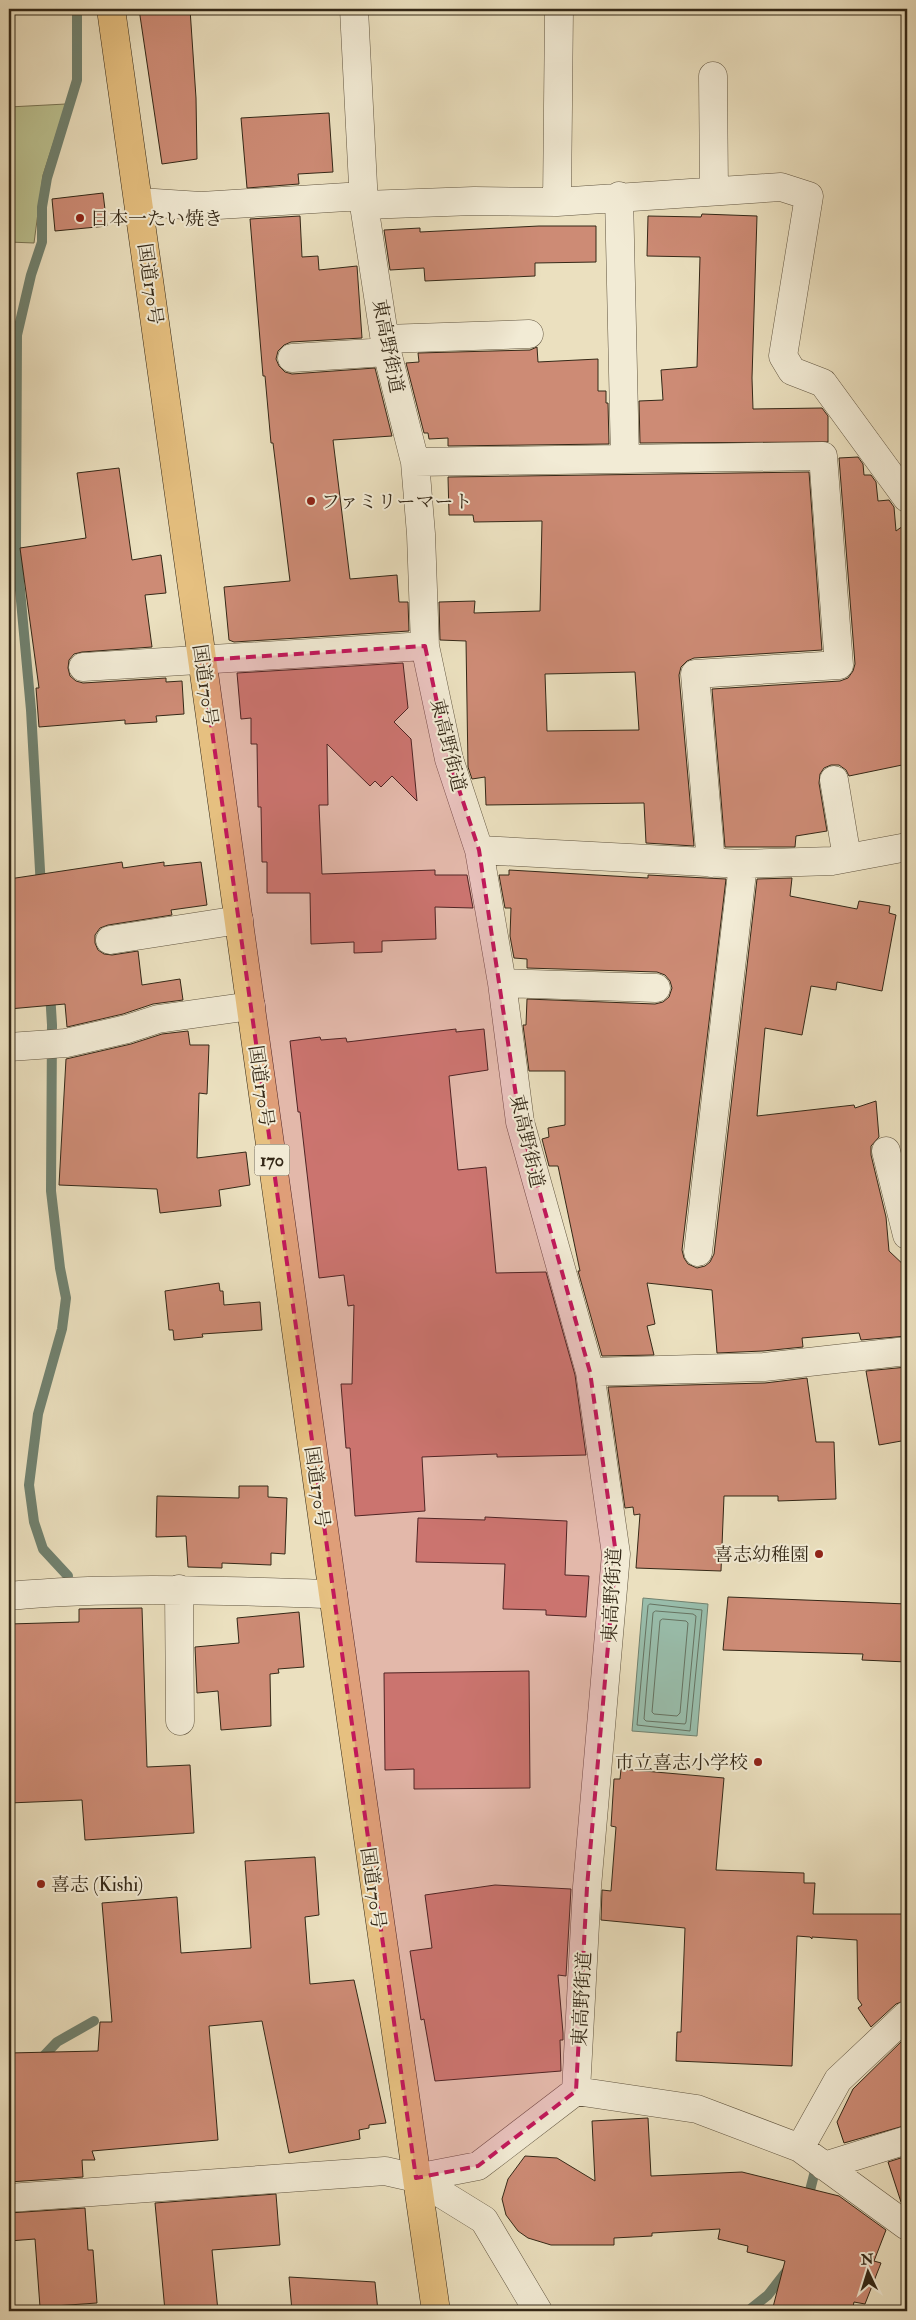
<svg xmlns="http://www.w3.org/2000/svg" width="916" height="2320" font-family="'IM FELL Double Pica','Noto Serif JP',serif">
<rect width="100%" height="100%" fill="#ebe0bf"/>
<filter id="stains"><feTurbulence type="fractalNoise" baseFrequency=".004" numOctaves="4"/><feColorMatrix values="0 0 0 0 .2 0 0 0 0 .09 0 0 0 0 .02 0 0 0 .5 -.17"/></filter>
<radialGradient id="worn" r=".72"><stop offset=".6" stop-color="#630" stop-opacity="0"/><stop offset="1" stop-color="#630" stop-opacity=".3"/></radialGradient>
<!-- green -->
<path fill="#bbc190" stroke="#787454" d="M 66,104 L 43,175 L 34,243 L 9,242 L 9,107 Z"/>
<!-- water -->
<path fill="#99beac" stroke="#718270" d="M 643,1598 L 708,1604 L 697,1736 L 632,1731 Z"/>
<g fill="none" stroke-linecap="round" stroke-linejoin="round">
<!-- shore -->
<path stroke="#667362" stroke-width="1" d="M 650,1604 L 702,1610 L 690,1731 L 637,1725 L 648,1606 Z
M 656,1611 L 693,1614 L 696,1616 L 686,1722 L 685,1724 L 646,1721 L 644,1719 L 653,1613 Z
M 663,1619 L 686,1621 L 688,1623 L 680,1713 L 677,1716 L 654,1714 L 652,1712 L 660,1621 Z"/>
<!-- stream -->
<path stroke="#718270" stroke-width="10" d="M 41,888 L 31,710 L 16,546 L 17,335 L 31,275 L 42,242 L 42,207 L 47,178 L 77,80 L 77,9
M 50,992 L 52,1025 L 51,1191 L 60,1268 L 66,1298 L 62,1329 L 38,1414 L 29,1485 L 34,1522 L 43,1549 L 68,1576
M 38,2062 L 57,2042 L 94,2021
M 807,2202 L 815,2171
M 748,2311 L 768,2295 L 789,2268"/>
</g>
<!-- building -->
<path fill="#cd8b75" stroke="#342817" fill-rule="evenodd" d="M 139,9 L 190,9 L 196,98 L 197,159 L 162,164 Z
M 329,113 L 333,172 L 298,174 L 299,184 L 247,188 L 241,118 Z
M 103,193 L 107,226 L 55,231 L 52,199 Z
M 702,214 L 757,216 L 752,378 L 753,409 L 822,408 L 828,416 L 828,442 L 640,443 L 639,401 L 663,400 L 661,370 L 697,367 L 700,257 L 647,256 L 648,216 L 701,217 Z
M 300,216 L 302,257 L 318,256 L 319,270 L 357,266 L 362,338 L 291,342 L 284,345 L 278,351 L 276,359 L 279,366 L 285,372 L 292,374 L 375,368 L 392,436 L 333,440 L 350,579 L 397,575 L 399,602 L 408,602 L 409,631 L 234,642 L 229,640 L 224,587 L 290,581 L 273,443 L 271,443 L 265,376 L 263,376 L 250,219 Z
M 539,226 L 596,226 L 596,262 L 535,263 L 535,276 L 425,281 L 424,268 L 390,270 L 384,230 L 420,228 L 420,232 Z
M 537,347 L 538,362 L 598,359 L 598,391 L 606,391 L 606,403 L 608,403 L 609,444 L 448,446 L 448,438 L 429,439 L 428,433 L 424,433 L 406,363 L 419,362 L 418,353 L 530,350 Z
M 858,457 L 863,464 L 864,475 L 871,475 L 876,482 L 878,501 L 889,500 L 894,507 L 896,531 L 907,523 L 907,764 L 849,776 L 846,770 L 839,765 L 831,765 L 824,768 L 820,774 L 819,783 L 827,831 L 796,836 L 795,847 L 725,847 L 712,689 L 840,681 L 848,678 L 853,671 L 855,664 L 839,458 Z
M 119,468 L 132,560 L 161,555 L 166,593 L 145,595 L 152,647 L 82,652 L 74,654 L 69,660 L 68,668 L 70,676 L 76,681 L 83,683 L 166,678 L 166,682 L 182,681 L 184,714 L 156,716 L 157,722 L 125,724 L 125,720 L 39,727 L 36,688 L 39,688 L 20,548 L 86,538 L 77,473 Z
M 809,472 L 822,650 L 694,658 L 687,661 L 681,667 L 679,675 L 694,846 L 646,843 L 644,803 L 486,805 L 485,777 L 472,779 L 468,767 L 466,641 L 440,640 L 439,602 L 475,601 L 474,613 L 540,611 L 542,521 L 474,522 L 473,515 L 449,515 L 448,477 ZM 635,672 L 639,730 L 547,731 L 545,674 Z
M 403,663 L 408,708 L 394,722 L 411,739 L 417,801 L 392,776 L 381,787 L 375,781 L 370,786 L 327,744 L 328,805 L 319,805 L 322,874 L 435,870 L 435,875 L 467,875 L 473,908 L 435,907 L 436,939 L 382,941 L 382,952 L 354,953 L 354,942 L 311,944 L 310,893 L 267,893 L 267,862 L 262,862 L 261,807 L 258,807 L 257,744 L 251,744 L 251,718 L 241,719 L 237,673 Z
M 122,862 L 123,868 L 164,862 L 164,866 L 201,862 L 207,905 L 171,910 L 172,915 L 108,925 L 100,928 L 95,935 L 95,943 L 98,950 L 104,954 L 112,955 L 138,951 L 142,985 L 180,979 L 183,1000 L 153,1004 L 123,1014 L 67,1027 L 65,1004 L 9,1009 L 9,879 Z
M 509,870 L 648,878 L 648,875 L 726,879 L 682,1250 L 684,1258 L 688,1264 L 697,1268 L 705,1266 L 710,1262 L 714,1254 L 757,879 L 792,878 L 790,896 L 857,909 L 859,901 L 890,906 L 889,913 L 896,915 L 882,991 L 837,982 L 836,990 L 811,986 L 802,1035 L 765,1028 L 757,1116 L 854,1105 L 855,1108 L 876,1101 L 879,1137 L 871,1146 L 871,1155 L 886,1217 L 889,1251 L 907,1268 L 907,1336 L 861,1340 L 859,1333 L 802,1338 L 803,1347 L 763,1351 L 717,1353 L 712,1290 L 647,1283 L 655,1324 L 647,1326 L 654,1355 L 602,1356 L 578,1271 L 580,1271 L 558,1166 L 549,1166 L 542,1139 L 549,1137 L 548,1128 L 565,1125 L 565,1071 L 529,1071 L 523,1025 L 526,1025 L 527,999 L 655,1004 L 663,1002 L 669,997 L 672,988 L 670,981 L 665,975 L 657,972 L 527,968 L 527,959 L 514,958 L 510,936 L 511,908 L 505,908 L 499,875 L 509,875 Z
M 456,1029 L 456,1032 L 484,1029 L 488,1070 L 449,1076 L 458,1170 L 486,1167 L 496,1273 L 546,1272 L 575,1375 L 586,1455 L 497,1457 L 497,1454 L 422,1457 L 425,1511 L 355,1516 L 350,1448 L 346,1448 L 341,1384 L 352,1384 L 354,1305 L 348,1306 L 344,1275 L 319,1278 L 300,1112 L 298,1112 L 290,1041 L 320,1037 L 321,1040 L 346,1038 L 347,1042 Z
M 188,1031 L 190,1045 L 209,1045 L 207,1094 L 199,1093 L 197,1158 L 246,1152 L 250,1185 L 219,1190 L 221,1206 L 160,1213 L 157,1189 L 59,1185 L 66,1059 L 131,1044 L 162,1034 Z
M 219,1283 L 220,1291 L 223,1291 L 224,1305 L 260,1302 L 262,1330 L 202,1334 L 203,1337 L 174,1340 L 173,1330 L 169,1330 L 165,1291 Z
M 907,1367 L 907,1440 L 879,1445 L 866,1371 Z
M 807,1378 L 816,1442 L 834,1442 L 836,1499 L 778,1501 L 778,1496 L 724,1496 L 721,1571 L 636,1568 L 640,1514 L 634,1515 L 633,1507 L 625,1508 L 608,1387 L 765,1383 Z
M 239,1486 L 268,1486 L 268,1497 L 287,1498 L 285,1554 L 271,1553 L 271,1565 L 222,1563 L 222,1568 L 188,1567 L 186,1536 L 156,1537 L 157,1496 L 239,1498 Z
M 485,1517 L 567,1521 L 565,1575 L 589,1576 L 586,1617 L 546,1615 L 546,1610 L 503,1609 L 505,1564 L 416,1562 L 418,1518 L 485,1520 Z
M 728,1597 L 907,1604 L 907,1662 L 862,1660 L 863,1654 L 723,1650 Z
M 142,1608 L 147,1767 L 190,1765 L 194,1833 L 85,1840 L 82,1800 L 9,1803 L 9,1624 L 79,1622 L 79,1609 Z
M 299,1612 L 304,1667 L 278,1669 L 279,1673 L 270,1674 L 271,1726 L 221,1730 L 218,1691 L 197,1693 L 195,1647 L 239,1643 L 237,1618 Z
M 529,1671 L 530,1788 L 414,1789 L 414,1769 L 385,1770 L 384,1673 Z
M 621,1769 L 724,1778 L 716,1870 L 804,1873 L 804,1883 L 815,1883 L 813,1914 L 907,1914 L 907,2000 L 896,2004 L 871,2027 L 858,2008 L 862,2005 L 858,1999 L 857,1940 L 812,1937 L 812,1939 L 810,1937 L 797,1936 L 792,2066 L 676,2061 L 677,2032 L 681,2032 L 685,1928 L 601,1920 L 602,1890 L 611,1891 L 616,1827 L 611,1826 L 614,1779 L 620,1779 Z
M 315,1857 L 319,1915 L 305,1917 L 310,1984 L 354,1980 L 386,2123 L 369,2125 L 369,2128 L 359,2130 L 360,2139 L 289,2153 L 262,2021 L 209,2026 L 218,2140 L 92,2151 L 95,2160 L 82,2160 L 83,2177 L 9,2182 L 9,2053 L 98,2051 L 100,2022 L 112,2022 L 102,1903 L 177,1897 L 181,1953 L 251,1948 L 245,1861 Z
M 495,1885 L 571,1889 L 566,1976 L 558,1975 L 563,2033 L 563,2040 L 560,2040 L 561,2071 L 435,2081 L 424,2019 L 421,2020 L 410,1951 L 432,1948 L 425,1895 Z
M 907,2036 L 907,2125 L 844,2143 L 837,2122 L 853,2089 Z
M 648,2118 L 651,2176 L 742,2172 L 839,2196 L 886,2230 L 874,2261 L 881,2263 L 865,2304 L 854,2302 L 852,2311 L 772,2311 L 785,2261 L 747,2252 L 748,2246 L 718,2239 L 720,2229 L 652,2233 L 652,2236 L 614,2238 L 614,2245 L 551,2245 L 528,2238 L 518,2231 L 506,2215 L 502,2199 L 508,2179 L 525,2156 L 557,2158 L 595,2181 L 592,2121 Z
M 907,2156 L 907,2203 L 903,2204 L 901,2202 L 888,2162 Z
M 276,2194 L 280,2245 L 212,2250 L 218,2311 L 165,2311 L 155,2203 Z
M 85,2208 L 88,2250 L 93,2250 L 97,2303 L 40,2307 L 35,2239 L 9,2241 L 9,2213 Z
M 289,2277 L 375,2282 L 378,2311 L 292,2311 Z"/>
<g fill="none" stroke-linecap="round" stroke-linejoin="round">
<defs>
<path id="minor" d="M 354,9 L 364,205 L 386,348 L 415,462 L 421,534 L 425,646 L 449,759 L 479,850 L 502,983 L 520,1122 L 590,1372 L 616,1554 L 587,1887 L 576,2091 L 478,2166 L 416,2178
M 713,76 L 714,191
M 619,196 L 625,459
M 139,202 L 201,206 L 363,196
M 557,202 L 559,9
M 364,205 L 474,201 L 557,202 L 781,187 L 809,196 L 783,356 L 792,371 L 823,383 L 907,498
M 385,339 L 529,334
M 292,358 L 387,352
M 415,462 L 823,456 L 839,665 L 695,674 L 711,863
M 83,667 L 425,646
M 834,780 L 847,858
M 479,850 L 743,864 L 832,861 L 907,847
M 110,940 L 239,920
M 502,983 L 656,988
M 9,1047 L 66,1043 L 127,1029 L 158,1019 L 251,1006
M 886,1151 L 907,1235
M 698,1252 L 743,864
M 590,1372 L 764,1367 L 907,1351
M 179,1589 L 180,1721
M 9,1596 C 117,1586 225,1591 333,1594
M 576,2091 L 697,2109 L 800,2148 L 907,2226
M 800,2148 L 838,2080 L 907,2015
M 824,2166 L 907,2140"/>
<path id="tertiary" d="M 9,2198 L 385,2171 L 416,2178 L 484,2220 L 538,2311"/>
<path id="trunk" d="M 111,9 L 333,1594 L 436,2311"/>
</defs>
<!-- minor casing -->
<use href="#minor" stroke="#625641" stroke-width="29"/>
<!-- tertiary casing -->
<use href="#tertiary" stroke="#625641" stroke-width="29"/>
<!-- trunk casing -->
<use href="#trunk" stroke="#342817" stroke-width="29"/>
<!-- minor -->
<use href="#minor" stroke="#f2ebd5" stroke-width="28"/>
<!-- tertiary -->
<use href="#tertiary" stroke="#f2ebd5" stroke-width="28"/>
<!-- trunk -->
<use href="#trunk" stroke="#e6c080" stroke-width="28"/>
</g>
<!-- marked area -->
<path fill="#c2185b" fill-opacity="0.2" stroke="#c2185b" stroke-width="4" stroke-dasharray="10 6" stroke-linejoin="round" d="M 425,646 L 449,759 L 479,850 L 520,1122 L 590,1372 L 616,1554 L 587,1887 L 576,2091 L 478,2166 L 416,2178 L 202,660 Z"/>
<!-- markers -->
<g fill="#8f2418" stroke="#f2ebd5" stroke-width="2">
<circle cx="80" cy="218" r="5"/>
<circle cx="311" cy="501" r="5"/>
<circle cx="819" cy="1554" r="5"/>
<circle cx="758" cy="1762" r="5"/>
<circle cx="41" cy="1884" r="5"/>
</g>
<g text-anchor="middle" stroke-width="4" stroke-linejoin="round" paint-order="stroke">
<!-- shield labels -->
<rect fill="#f2ebd5" stroke="#6d6250" stroke-width="1" x="254.5" y="1144.5" width="35" height="31" rx="4"/>
<g font-size="18" font-weight="bold" fill="#342817">
<text x="272" y="1166">170</text>
</g>
<!-- poi labels -->
<g font-size="19" fill="#342817" stroke="#f2ebd5" text-anchor="start">
<text x="90" y="225">日本一たい焼き</text>
<text x="321" y="508">ファミリーマート</text>
<text x="809" y="1561" text-anchor="end">喜志幼稚園</text>
<text x="748" y="1769" text-anchor="end">市立喜志小学校</text>
<text x="51" y="1891">喜志 (Kishi)</text>
</g>
<!-- street labels -->
<g font-size="19" fill="#342817" stroke="#f2ebd5">
<text transform="translate(151 284) rotate(82)" y="7">国道170号</text>
<text transform="translate(389 346) rotate(79)" y="7">東高野街道</text>
<text transform="translate(206 685) rotate(82)" y="7">国道170号</text>
<text transform="translate(449 745) rotate(76)" y="7">東高野街道</text>
<text transform="translate(262 1086) rotate(82)" y="7">国道170号</text>
<text transform="translate(528 1141) rotate(77)" y="7">東高野街道</text>
<text transform="translate(318 1487) rotate(82)" y="7">国道170号</text>
<text transform="translate(611 1595) rotate(-87)" y="7">東高野街道</text>
<text transform="translate(374 1888) rotate(82)" y="7">国道170号</text>
<text transform="translate(581 1999) rotate(-87)" y="7">東高野街道</text>
</g>
</g>
<!-- margin -->
<rect width="916" height="2320" fill="none" stroke="#ebe0bf" stroke-width="30"/>
<rect x="10" y="10" width="896" height="2300" fill="none" stroke="#342817" stroke-width="2.5"/>
<rect x="15" y="15" width="886" height="2290" fill="none" stroke="#342817"/>
<!-- north arrow -->
<g transform="translate(868 2272) rotate(356)" stroke="#f2ebd5" stroke-width="4" paint-order="stroke">
<path d="M0-4L9 19L0 12L-9 19Z" fill="#342817"/>
<text y="-8" font-size="14" font-weight="bold" text-anchor="middle" fill="#342817">N</text>
</g>
<rect width="100%" height="100%" filter="url(#stains)"/>
<rect width="100%" height="100%" fill="url(#worn)"/>
</svg>
